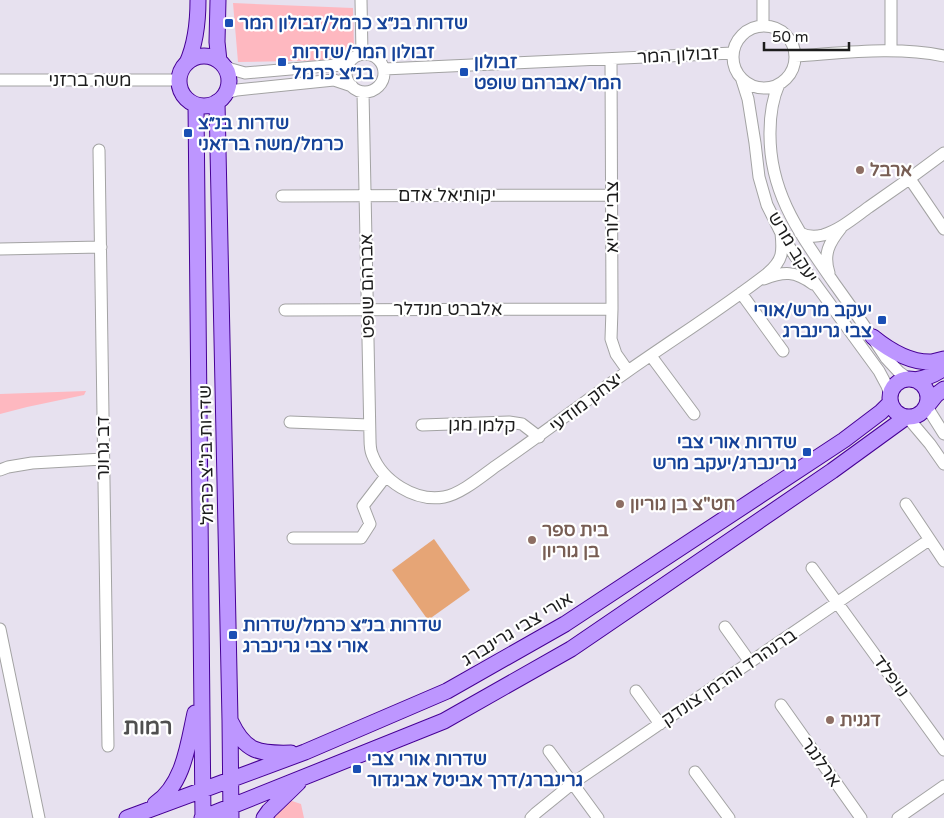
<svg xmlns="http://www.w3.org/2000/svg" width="944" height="818" font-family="'Varela Round',Heebo,sans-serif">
<rect width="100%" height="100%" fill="#e7e1ef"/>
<!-- park -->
<path fill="#feb8c0" d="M 233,3 L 353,8 L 354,49 L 345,60 L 238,62 Z
M 86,391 L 84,395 L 27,407 L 0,414 L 0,394 Z
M 283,798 L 301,804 L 304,818 L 264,818 Z"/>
<!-- pitch -->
<path fill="#e6a576" d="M 434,539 L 470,590 L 428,620 L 392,570 Z"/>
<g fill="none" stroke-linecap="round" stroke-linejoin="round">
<defs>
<path id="minor" d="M 361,0 L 362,54
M 763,26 L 763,0
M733 57a31 31 0 1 1 62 0a31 31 0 1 1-62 0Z
M 891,50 L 891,0
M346 73a19 19 0 1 1 38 0a19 19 0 1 1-38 0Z
M 795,56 C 844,53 895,46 944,56
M 611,59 L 612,309 L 611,339 L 616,354 L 628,371
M 223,65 L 231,69 L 245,73 L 348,64
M 384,69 L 733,53
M 0,80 L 179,80
M 742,80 L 748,99 L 755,143 L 759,177 L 767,205 L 781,233 L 795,256 L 879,371 L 887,386 L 890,394
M 779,84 C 772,100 770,115 770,132 C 769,194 801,235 834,283 C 852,308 869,332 886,358 L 899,372 L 909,379
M 363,92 L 370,439 C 370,443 370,449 372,454 C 382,481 415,502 444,497 C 461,494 482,476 496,466 C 541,435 584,402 628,371 C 675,338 723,308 768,273 C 783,260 783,252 781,233
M 226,93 L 237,90 L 334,80 L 352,86
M 99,150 L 108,746
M 910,179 L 944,229
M 282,196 L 612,195
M 800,233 C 808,237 815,237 823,235 C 840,230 855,217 869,207 C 894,190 919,172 944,153
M 0,249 L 101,247
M 829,273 C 823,254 829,243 841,228
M 764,279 C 784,271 795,271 813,284
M 741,293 L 783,351
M 285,310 L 612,309
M 651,356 L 694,414
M 927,407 L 944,434
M 908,418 L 930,444 L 944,464
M 290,422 L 369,425
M 422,425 L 509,422 L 522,424 L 539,437
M 0,470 L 8,467 L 32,463 L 103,459
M 906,504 L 944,561
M 293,538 L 361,538 L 370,524 L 363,506 L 386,476
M 812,568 L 944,750
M 725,627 L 750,662
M 0,629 L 39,818
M 636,691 L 660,724
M 781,705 L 861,818
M 549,751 L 598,818
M 695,772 L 729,818
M 531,818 L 536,813 L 573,783 L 929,540
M 898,818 L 944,786"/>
<path id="major" d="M 218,0 L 217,42 L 219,61
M179 81a25 25 0 1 1 50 0a25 25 0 1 1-50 0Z
M 187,63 C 196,43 198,23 198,0
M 217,102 L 230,720 L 231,818
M 196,105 L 203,818
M 873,337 C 889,350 910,363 932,362 C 936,361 940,360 944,359
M890 398a19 19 0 1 1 38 0a19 19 0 1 1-38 0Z
M 915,380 C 927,378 935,375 944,368
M 928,405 L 936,395 L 944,389
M 231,722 C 245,752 259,754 291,753
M 155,804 C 184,784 188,744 195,713
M 127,818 L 305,752 L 447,691 L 565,624 L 844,440 L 881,412 L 890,403
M 202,818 L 444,721 L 571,649 L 832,471 L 905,418
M 264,818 L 269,811 L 298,783"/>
</defs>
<!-- minor casing -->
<use href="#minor" stroke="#a3a3a3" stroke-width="13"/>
<!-- major casing -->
<use href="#major" stroke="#460095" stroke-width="17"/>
<!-- minor -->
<use href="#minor" stroke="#fff" stroke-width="11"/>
<!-- major -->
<use href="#major" stroke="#bd96ff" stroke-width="15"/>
</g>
<!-- markers -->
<g fill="#1a4fb4" stroke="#fff" stroke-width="2">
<rect x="224" y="18" width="10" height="10" rx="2.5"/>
<rect x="277" y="57" width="10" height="10" rx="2.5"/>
<rect x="459" y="67" width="10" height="10" rx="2.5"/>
<rect x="183" y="128" width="10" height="10" rx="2.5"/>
<rect x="877" y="315" width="10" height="10" rx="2.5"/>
<rect x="802" y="447" width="10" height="10" rx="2.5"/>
<rect x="228" y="630" width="10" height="10" rx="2.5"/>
<rect x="352" y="764" width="10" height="10" rx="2.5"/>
</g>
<g fill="#8d6e63" stroke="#fff" stroke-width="2">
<circle cx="860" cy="170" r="5"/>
<circle cx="620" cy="504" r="5"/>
<circle cx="532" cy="540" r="5"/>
<circle cx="830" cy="720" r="5"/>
</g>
<g text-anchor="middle" stroke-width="4.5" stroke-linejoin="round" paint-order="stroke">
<!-- transit labels -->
<g font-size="18" font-weight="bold" fill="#164399" stroke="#fff" text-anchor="start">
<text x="239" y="29">שדרות בנ״צ כרמל/זבולון המר</text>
<text x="292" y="58">זבולון המר/שדרות<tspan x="292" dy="21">בנ״צ כרמל</tspan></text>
<text x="474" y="68">זבולון<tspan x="474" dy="21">המר/אברהם שופט</tspan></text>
<text x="198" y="129">שדרות בנ״צ<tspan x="198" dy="21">כרמל/משה ברזאני</tspan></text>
<text x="872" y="316" text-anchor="end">יעקב מרש/אורי<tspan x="872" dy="21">צבי גרינברג</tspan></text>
<text x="797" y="448" text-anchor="end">שדרות אורי צבי<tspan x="797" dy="21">גרינברג/יעקב מרש</tspan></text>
<text x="243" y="631">שדרות בנ״צ כרמל/שדרות<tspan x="243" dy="21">אורי צבי גרינברג</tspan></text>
<text x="367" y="765">שדרות אורי צבי<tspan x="367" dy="21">גרינברג/דרך אביטל אביגדור</tspan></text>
</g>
<!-- street labels -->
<g font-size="18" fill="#1c1c1c" stroke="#fff">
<text transform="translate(678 55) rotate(-3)" y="6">זבולון המר</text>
<text x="90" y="86">משה ברזני</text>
<text x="447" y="201">יקותיאל אדם</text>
<text transform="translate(612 217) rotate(-90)" y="6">צבי לוריא</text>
<text transform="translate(793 247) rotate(59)" y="6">יעקב מרש</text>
<text transform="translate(367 286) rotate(-91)" y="6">אברהם שופט</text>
<text x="448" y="315">אלברט מנדלר</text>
<text transform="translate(586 402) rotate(-37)" y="6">יצחק מודעי</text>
<text transform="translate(482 425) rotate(1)" y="6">קלמן מגן</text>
<text transform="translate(103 448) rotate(-90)" y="6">דב גרונר</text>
<text transform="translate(206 455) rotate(-91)" y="6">שדרות בנ"צ כרמל</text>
<text transform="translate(517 629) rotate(-31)" y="6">אורי צבי גרינברג</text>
<text transform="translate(891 676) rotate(54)" y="6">נויפלד</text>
<text transform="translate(729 677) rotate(-34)" y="6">ברנהרד והרמן צונדק</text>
<text transform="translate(821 762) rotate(55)" y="6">ארלנגר</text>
</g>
<!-- education labels -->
<g font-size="18" font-weight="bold" fill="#785e54" stroke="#fff" text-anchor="start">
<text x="870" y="176">ארבל</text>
<text x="630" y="510">חט"צ בן גוריון</text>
<text x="542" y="536">בית ספר<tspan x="542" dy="21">בן גוריון</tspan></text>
<text x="840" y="726">דגנית</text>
</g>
<!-- district labels -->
<g font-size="22" font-weight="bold" fill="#4f4f4f" stroke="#fff">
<text x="148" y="734">רמות</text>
</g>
</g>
<!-- scale -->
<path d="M764 42v8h85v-8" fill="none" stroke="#1c1c1c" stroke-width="2.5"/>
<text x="772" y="42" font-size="15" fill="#1c1c1c" stroke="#ffffff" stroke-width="4" paint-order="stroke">50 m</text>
</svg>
